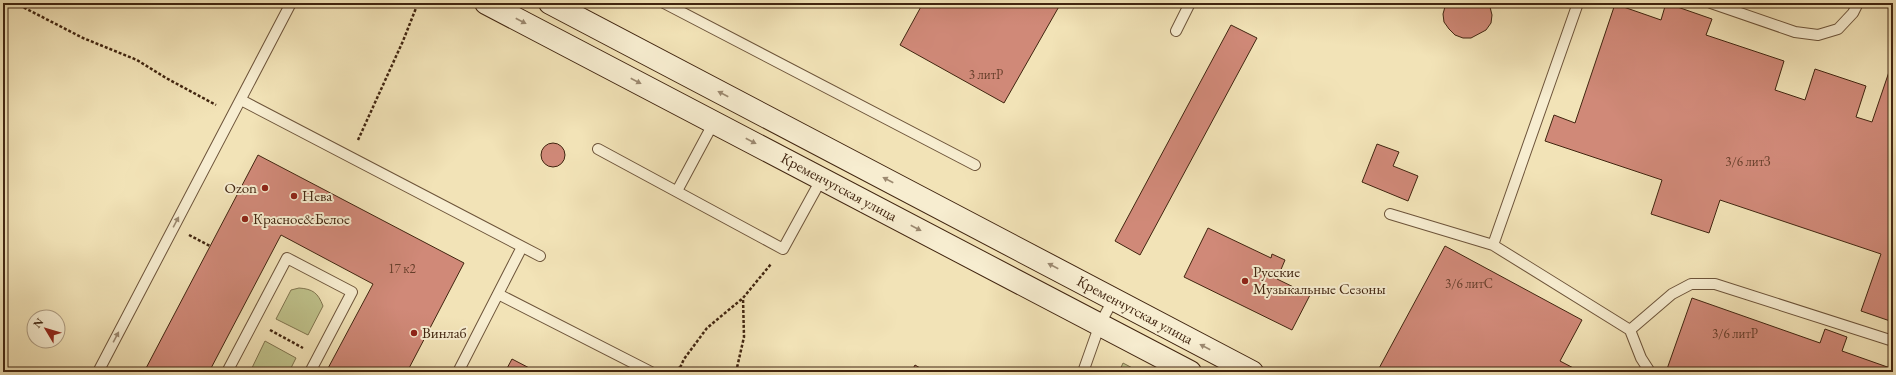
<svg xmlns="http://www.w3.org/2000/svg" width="1896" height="375" font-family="'EB Garamond',serif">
<rect width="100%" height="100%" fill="#f2e3b7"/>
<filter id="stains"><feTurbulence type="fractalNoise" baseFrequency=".005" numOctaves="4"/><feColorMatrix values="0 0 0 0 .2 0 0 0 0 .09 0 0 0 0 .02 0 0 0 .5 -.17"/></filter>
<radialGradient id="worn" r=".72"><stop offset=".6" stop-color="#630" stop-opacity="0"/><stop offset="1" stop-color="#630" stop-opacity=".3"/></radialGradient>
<!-- green -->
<path fill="#bfc28b" stroke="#80744e" d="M 299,288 C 313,289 318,293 323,306 L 308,335 L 276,319 L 291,290 Z
M 265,341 L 296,358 L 289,372 L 250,372 Z
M 1123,363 L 1140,372 L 1119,372 Z"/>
<!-- building -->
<path fill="#d08978" stroke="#412510" d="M 923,3 L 1061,3 L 1004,103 L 900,45 Z
M 1446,3 L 1489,3 L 1492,15 L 1491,23 L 1486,30 L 1471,38 L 1463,38 L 1455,35 L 1449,29 L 1444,22 L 1443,14 Z
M 1666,3 L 1712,19 L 1706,35 L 1784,61 L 1775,90 L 1805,100 L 1815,69 L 1866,86 L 1856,117 L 1872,122 L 1893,60 L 1893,322 L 1861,311 L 1881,254 L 1720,200 L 1709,233 L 1651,214 L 1662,180 L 1545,141 L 1554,115 L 1575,123 L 1615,4 L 1661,20 Z
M 1231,25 L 1257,38 L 1140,255 L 1115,241 Z
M541 155a12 12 0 1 1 24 0a12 12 0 1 1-24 0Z
M 1377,144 L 1399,152 L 1393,166 L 1418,176 L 1408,201 L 1362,182 Z
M 258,155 L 464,263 L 407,372 L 326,372 L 373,284 L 281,235 L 209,372 L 144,372 Z
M 1208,228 L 1271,258 L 1272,254 L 1285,260 L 1277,279 L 1310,295 L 1292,330 L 1184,277 Z
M 1445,246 L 1582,320 L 1560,361 L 1581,372 L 1377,372 Z
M 1692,298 L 1820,343 L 1825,329 L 1847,337 L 1842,351 L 1893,369 L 1892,372 L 1676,372 L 1667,369 Z
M 512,359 L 537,372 L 505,372 Z
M 915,365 L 927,372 L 911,372 Z"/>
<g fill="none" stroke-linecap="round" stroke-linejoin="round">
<defs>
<path id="lane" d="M 664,3 L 975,165
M 1711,3 L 1795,32 L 1818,35 L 1838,29 L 1853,13 L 1858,3
M 1176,31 L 1190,3
M 241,100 L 540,256
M 598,149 L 783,249 L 822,178
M 677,191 L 714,122
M 1390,214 L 1493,245 L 1630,330 L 1641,358 L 1650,372
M 1493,245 L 1578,3
M 498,294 L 651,372
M 1630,330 L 1672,294 L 1691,284 L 1715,284 L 1893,341
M 98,372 L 291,3
M 227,372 L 287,258 L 352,292 L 310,372
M 458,372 L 522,247
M 1083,372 L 1100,324 L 1114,298"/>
<path id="secondary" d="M 486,3 L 1190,372
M 550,3 L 1252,372"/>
</defs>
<!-- lane casing -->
<use href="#lane" stroke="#6d543a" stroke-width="12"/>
<!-- secondary casing -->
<use href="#secondary" stroke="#412510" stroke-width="24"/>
<!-- path -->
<path stroke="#412510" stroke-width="2.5" stroke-dasharray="3 2" stroke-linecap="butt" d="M 15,3 L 83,38 L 137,60 L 166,78 L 216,105
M 358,140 L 403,41 L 418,3
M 189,235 L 210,246
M 270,330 L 303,348
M 670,372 L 680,367
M 678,372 L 684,359 L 707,328 L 743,298 L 771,264
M 736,372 L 744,337 L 743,298"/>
<!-- lane -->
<use href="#lane" stroke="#f7edd0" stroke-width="10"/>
<!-- secondary -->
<use href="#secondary" stroke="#f7edd0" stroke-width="22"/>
</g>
<!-- one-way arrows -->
<defs><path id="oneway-solid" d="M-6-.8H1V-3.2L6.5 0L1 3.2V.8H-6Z"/></defs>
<g fill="#9c8970">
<use href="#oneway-solid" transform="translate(521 21) rotate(28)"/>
<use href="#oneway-solid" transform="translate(636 81) rotate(28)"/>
<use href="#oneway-solid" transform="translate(723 94) rotate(-152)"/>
<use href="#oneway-solid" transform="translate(751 141) rotate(28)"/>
<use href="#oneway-solid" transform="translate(888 180) rotate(-152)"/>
<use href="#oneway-solid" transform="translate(176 222) rotate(-62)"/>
<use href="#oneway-solid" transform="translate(916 228) rotate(28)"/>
<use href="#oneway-solid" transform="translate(1053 266) rotate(-152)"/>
<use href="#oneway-solid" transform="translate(116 337) rotate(-62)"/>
<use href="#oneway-solid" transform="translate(1205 347) rotate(-152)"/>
</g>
<!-- markers -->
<g fill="#8f2418" stroke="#f7edd0" stroke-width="1.5">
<circle cx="265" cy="188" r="4"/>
<circle cx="294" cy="196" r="4"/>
<circle cx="245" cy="219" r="4"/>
<circle cx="1245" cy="281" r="4"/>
<circle cx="414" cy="333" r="4"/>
</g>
<g text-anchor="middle" stroke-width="4" stroke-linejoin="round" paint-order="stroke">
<!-- number labels -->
<g font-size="13" fill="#653e2a">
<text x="986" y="79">3 литР</text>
<text x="1748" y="166">3/6 литЗ</text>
<text x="402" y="273">17 к2</text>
<text x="1469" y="288">3/6 литС</text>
<text x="1735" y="338">3/6 литР</text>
</g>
<!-- street labels -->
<g font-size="15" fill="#412510" stroke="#f7edd0">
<text transform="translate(839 187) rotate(28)" y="5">Кременчугская улица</text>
<text transform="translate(1135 310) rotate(28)" y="5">Кременчугская улица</text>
</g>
<!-- poi labels -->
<g font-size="15" fill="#412510" stroke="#f7edd0" text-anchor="start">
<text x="257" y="193" text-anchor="end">Ozon</text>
<text x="302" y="201">Нева</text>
<text x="253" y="224">Красное&amp;Белое</text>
<text x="1253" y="277">Русские<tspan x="1253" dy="17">Музыкальные Сезоны</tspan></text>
<text x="422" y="338">Винлаб</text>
</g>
</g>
<!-- margin -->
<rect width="1896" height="375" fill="none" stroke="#f2e3b7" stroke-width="16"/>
<rect x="4" y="4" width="1888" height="367" fill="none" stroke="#412510" stroke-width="2"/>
<rect x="8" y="8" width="1880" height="359" fill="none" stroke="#412510"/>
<!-- north arrow -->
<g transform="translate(46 329) rotate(308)"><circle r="19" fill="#f7edd0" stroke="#ae9d83"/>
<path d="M0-3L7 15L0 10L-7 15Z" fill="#8f2418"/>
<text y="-6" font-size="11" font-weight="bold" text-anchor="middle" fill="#412510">N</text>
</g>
<rect width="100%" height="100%" filter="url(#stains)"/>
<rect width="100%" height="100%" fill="url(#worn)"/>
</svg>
